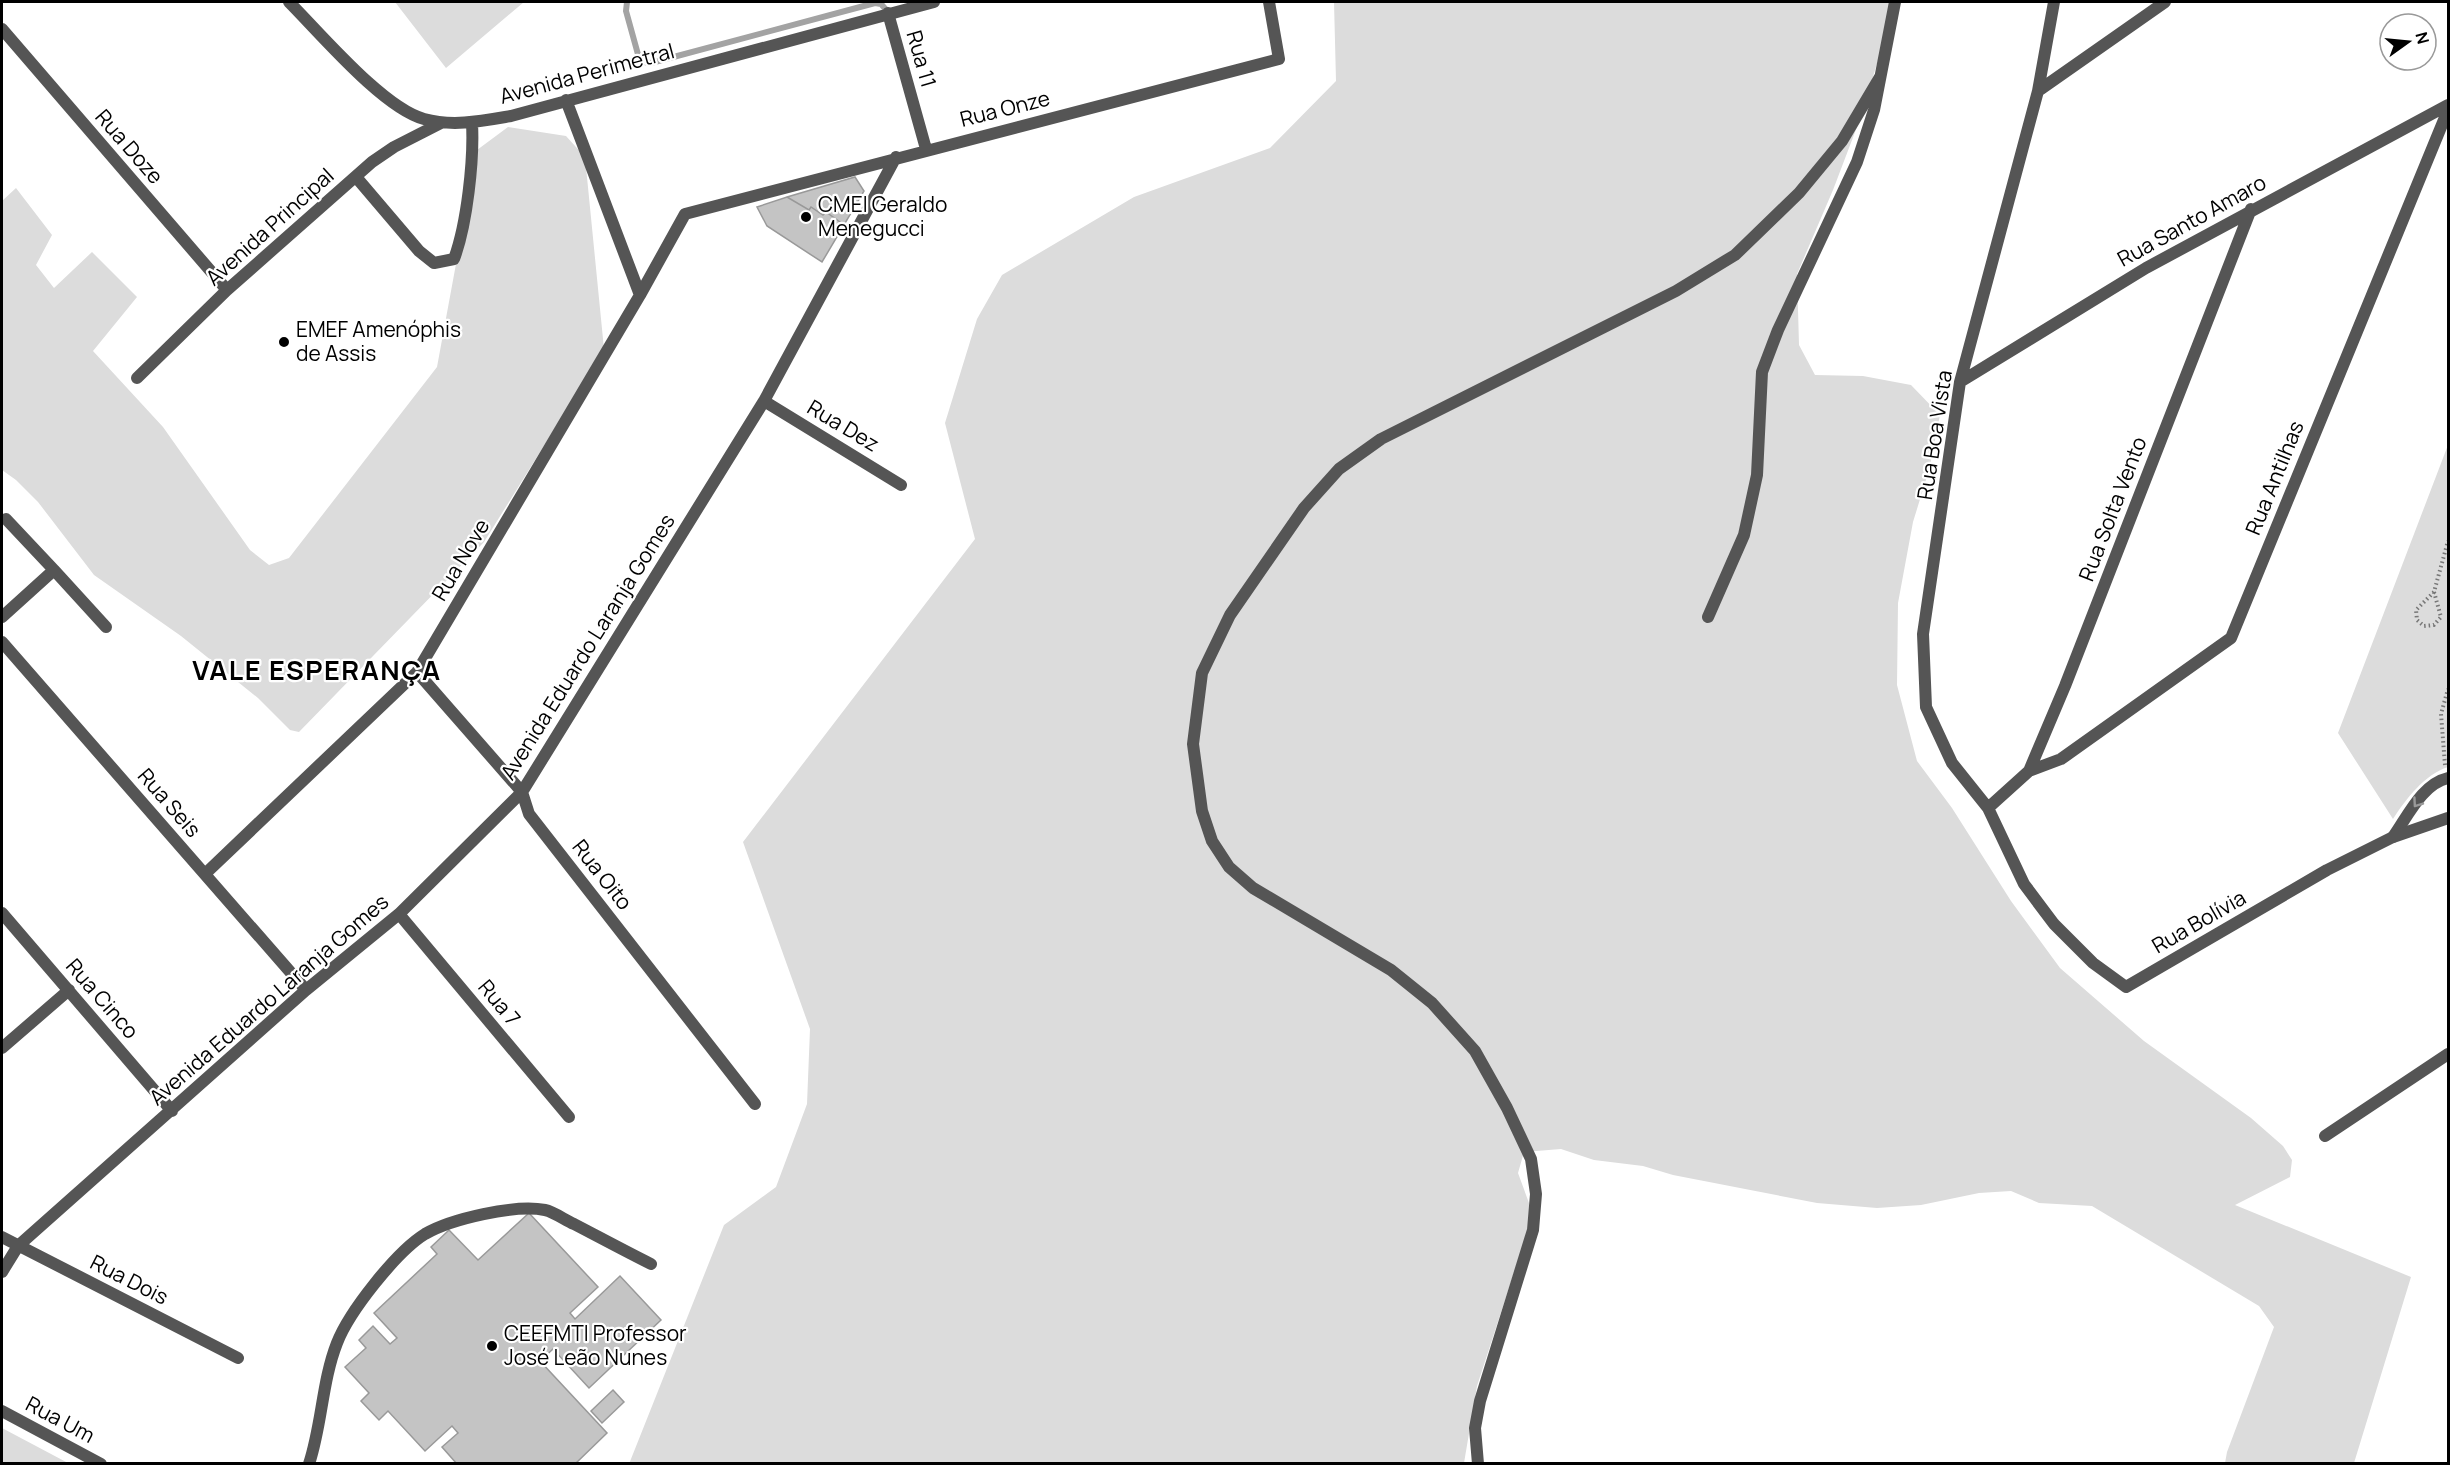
<svg xmlns="http://www.w3.org/2000/svg" width="2450" height="1465" font-family="Manrope,sans-serif">
<rect width="100%" height="100%" fill="#fff"/>
<!-- green -->
<path fill="#dcdcdc" d="M 395,2 L 524,2 L 446,68 Z
M 1334,2 L 1891,2 L 1883,44 L 1860,119 L 1833,190 L 1797,274 L 1799,345 L 1815,375 L 1863,376 L 1911,385 L 1940,415 L 1929,470 L 1913,522 L 1898,603 L 1897,685 L 1917,761 L 1952,808 L 2011,901 L 2060,968 L 2144,1041 L 2251,1118 L 2283,1146 L 2292,1160 L 2290,1177 L 2235,1205 L 2411,1277 L 2354,1463 L 2225,1463 L 2227,1452 L 2274,1327 L 2259,1306 L 2092,1206 L 2039,1203 L 2011,1191 L 1979,1193 L 1921,1205 L 1877,1208 L 1817,1203 L 1673,1175 L 1643,1166 L 1594,1160 L 1561,1149 L 1524,1152 L 1518,1173 L 1533,1214 L 1477,1386 L 1464,1463 L 629,1464 L 724,1225 L 776,1187 L 807,1104 L 810,1029 L 743,842 L 975,539 L 945,423 L 977,319 L 1002,275 L 1134,197 L 1270,148 L 1336,81 Z
M 508,127 L 566,136 L 585,157 L 604,349 L 484,542 L 299,732 L 290,730 L 258,698 L 181,636 L 94,575 L 38,502 L 16,480 L 2,470 L 2,201 L 16,188 L 52,235 L 36,265 L 54,288 L 92,252 L 137,297 L 93,351 L 163,427 L 250,550 L 269,565 L 289,558 L 437,367 L 477,150 Z
M 2448,445 L 2448,767 C 2425,774 2406,799 2393,819 L 2338,733 Z
M 2,1428 L 68,1463 L 2,1463 Z"/>
<g fill="none" stroke-linecap="round" stroke-linejoin="round">
<!-- stream -->
<path stroke="#a3a3a3" stroke-width="6" d="M 627,2 L 626,11 L 639,58 L 643,62 L 651,63 L 875,3 L 881,4 L 890,14"/>
</g>
<!-- building -->
<path fill="#c4c4c4" stroke="#999" stroke-width="1.5" d="M 855,177 L 864,191 L 844,225 L 826,212 L 823,215 L 811,207 L 809,210 L 787,197 Z
M 787,197 L 809,210 L 811,207 L 823,215 L 826,212 L 844,225 L 822,262 L 767,226 L 757,207 Z
M 529,1213 L 598,1287 L 570,1313 L 575,1319 L 620,1276 L 661,1320 L 589,1388 L 553,1349 L 540,1361 L 607,1433 L 575,1464 L 457,1464 L 442,1447 L 458,1433 L 452,1426 L 425,1451 L 388,1411 L 379,1420 L 361,1401 L 369,1393 L 345,1367 L 366,1348 L 359,1340 L 373,1326 L 390,1344 L 397,1338 L 374,1313 L 437,1254 L 431,1247 L 449,1230 L 478,1260 Z
M 613,1390 L 624,1402 L 602,1423 L 591,1411 Z"/>
<g fill="none" stroke-linecap="round" stroke-linejoin="round">
<!-- path -->
<path stroke="#777" stroke-width="4" stroke-dasharray="1.5 3" stroke-linecap="butt" d="M 2434,592 L 2441,617 L 2434,625 L 2424,626 L 2417,620 L 2416,610 L 2434,592 L 2448,541
M 2445,765 L 2441,714 L 2448,689"/>
<!-- lane -->
<path stroke="#555" stroke-width="12" d="M 6,519 L 54,570
M 2,617 L 54,570 L 106,627
M 1708,617 L 1744,535 L 1757,475 L 1762,372 L 1778,330 L 1857,162 L 1874,110 L 1895,2
M 2393,837 C 2408,816 2422,784 2448,778
M 309,1464 C 322,1425 322,1381 337,1343 C 349,1312 396,1252 425,1234 C 451,1219 515,1204 545,1210 C 554,1212 565,1220 574,1224 C 599,1237 625,1251 651,1264
M 1478,1464 L 1475,1428 L 1480,1401 L 1533,1230 L 1536,1194 L 1531,1159 L 1507,1108 L 1475,1051 L 1432,1003 L 1391,970 L 1253,888 L 1229,867 L 1212,841 L 1202,811 L 1193,744 L 1202,673 L 1230,615 L 1304,508 L 1339,469 L 1381,439 L 1676,291 L 1735,255 L 1799,193 L 1842,141 L 1880,77"/>
<!-- street -->
<path stroke="#555" stroke-width="12" d="M 289,2 C 320,33 383,108 424,119 C 453,127 482,121 511,116 L 934,2
M 2054,2 L 2038,91 L 1960,382 L 1923,634 L 1926,707 L 1952,763 L 1988,808 L 2024,884 L 2054,924 L 2093,963 L 2126,987 L 2327,870 L 2393,837 L 2448,818
M 888,13 L 926,149
M 2,29 L 227,290
M 2038,91 L 2165,2
M 566,100 L 640,295
M 356,177 L 419,251 L 434,263 L 454,259 C 467,224 474,160 472,123
M 137,378 L 227,290 L 372,162 L 394,147 L 441,123
M 1960,382 L 2146,268 L 2448,105
M 764,401 L 901,485
M 2,642 L 306,990
M 417,672 L 522,792 L 529,814 L 755,1104
M 2029,771 L 2061,759 L 2231,638 L 2448,110
M 1988,808 L 2029,771 L 2065,686 L 2251,209
M 205,874 L 417,672 L 640,295 L 685,214 L 1279,59 L 1269,2
M 2,913 L 172,1111
M 399,914 L 569,1117
M 2,1048 L 69,990
M 2325,1136 L 2448,1054
M 2,1237 L 238,1358
M 2,1272 L 18,1246 L 306,990 L 399,914 L 522,792 L 764,401 L 896,157
M 2,1411 L 101,1464"/>
</g>
<!-- one-way arrows -->
<defs><path id="oneway-chevron" d="M-2-3.5L2.5 0L-2 3.5" fill="none" stroke-width="1.6" stroke-linecap="round" stroke-linejoin="round" transform="scale(1.5)"/></defs>
<use stroke="#999" href="#oneway-chevron" transform="translate(2417 803) rotate(125)"/>
<!-- markers -->
<g fill="#000" stroke="#fff" stroke-width="2">
<circle cx="806" cy="217" r="6"/>
<circle cx="284" cy="342" r="6"/>
<circle cx="492" cy="1346" r="6"/>
</g>
<g text-anchor="middle" stroke-width="4.5" stroke-linejoin="round" paint-order="stroke">
<!-- street labels -->
<g font-size="21" fill="#000" stroke="#fff">
<text transform="translate(921 59) rotate(74)" y="7">Rua 11</text>
<text transform="translate(587 74) rotate(-15)" y="7">Avenida Perimetral</text>
<text transform="translate(1005 109) rotate(-14)" y="7">Rua Onze</text>
<text transform="translate(129 147) rotate(49)" y="7">Rua Doze</text>
<text transform="translate(2192 221) rotate(-29)" y="7">Rua Santo Amaro</text>
<text transform="translate(270 227) rotate(-42)" y="7">Avenida Principal</text>
<text transform="translate(843 426) rotate(31)" y="7">Rua Dez</text>
<text transform="translate(1935 435) rotate(-81)" y="7">Rua Boa Vista</text>
<text transform="translate(2275 478) rotate(-68)" y="7">Rua Antilhas</text>
<text transform="translate(2113 509) rotate(-69)" y="7">Rua Solta Vento</text>
<text transform="translate(461 560) rotate(-59)" y="7">Rua Nove</text>
<text transform="translate(588 647) rotate(-58)" y="7">Avenida Eduardo Laranja Gomes</text>
<text transform="translate(169 803) rotate(49)" y="7">Rua Seis</text>
<text transform="translate(602 875) rotate(52)" y="7">Rua Oito</text>
<text transform="translate(2199 922) rotate(-30)" y="7">Rua Bolívia</text>
<text transform="translate(102 999) rotate(49)" y="7">Rua Cinco</text>
<text transform="translate(269 1000) rotate(-41)" y="7">Avenida Eduardo Laranja Gomes</text>
<text transform="translate(499 1003) rotate(50)" y="7">Rua 7</text>
<text transform="translate(129 1280) rotate(27)" y="7">Rua Dois</text>
<text transform="translate(60 1420) rotate(28)" y="7">Rua Um</text>
</g>
<!-- poi labels -->
<g font-size="21" fill="#000" stroke="#fff" text-anchor="start">
<text x="818" y="212">CMEI Geraldo<tspan x="818" dy="24">Menegucci</tspan></text>
<text x="296" y="337">EMEF Amenóphis<tspan x="296" dy="24">de Assis</tspan></text>
<text x="504" y="1341">CEEFMTI Professor<tspan x="504" dy="24">José Leão Nunes</tspan></text>
</g>
<!-- district labels -->
<g font-size="27" font-weight="bold" letter-spacing="1.5" fill="#000" stroke="#fff">
<text x="317" y="680">VALE ESPERANÇA</text>
</g>
</g>
<!-- border -->
<rect width="2450" height="1465" fill="none" stroke="#000000" stroke-width="6"/>
<!-- north arrow -->
<g transform="translate(2408 42) rotate(75)"><circle r="28" fill="#ffffff" stroke="#999999" stroke-width="1.5"/>
<path d="M0-4.5L10 22L0 15L-10 22Z" fill="#000000"/>
<text y="-9" font-size="16" font-weight="bold" text-anchor="middle" fill="#000000">N</text>
</g>
</svg>
